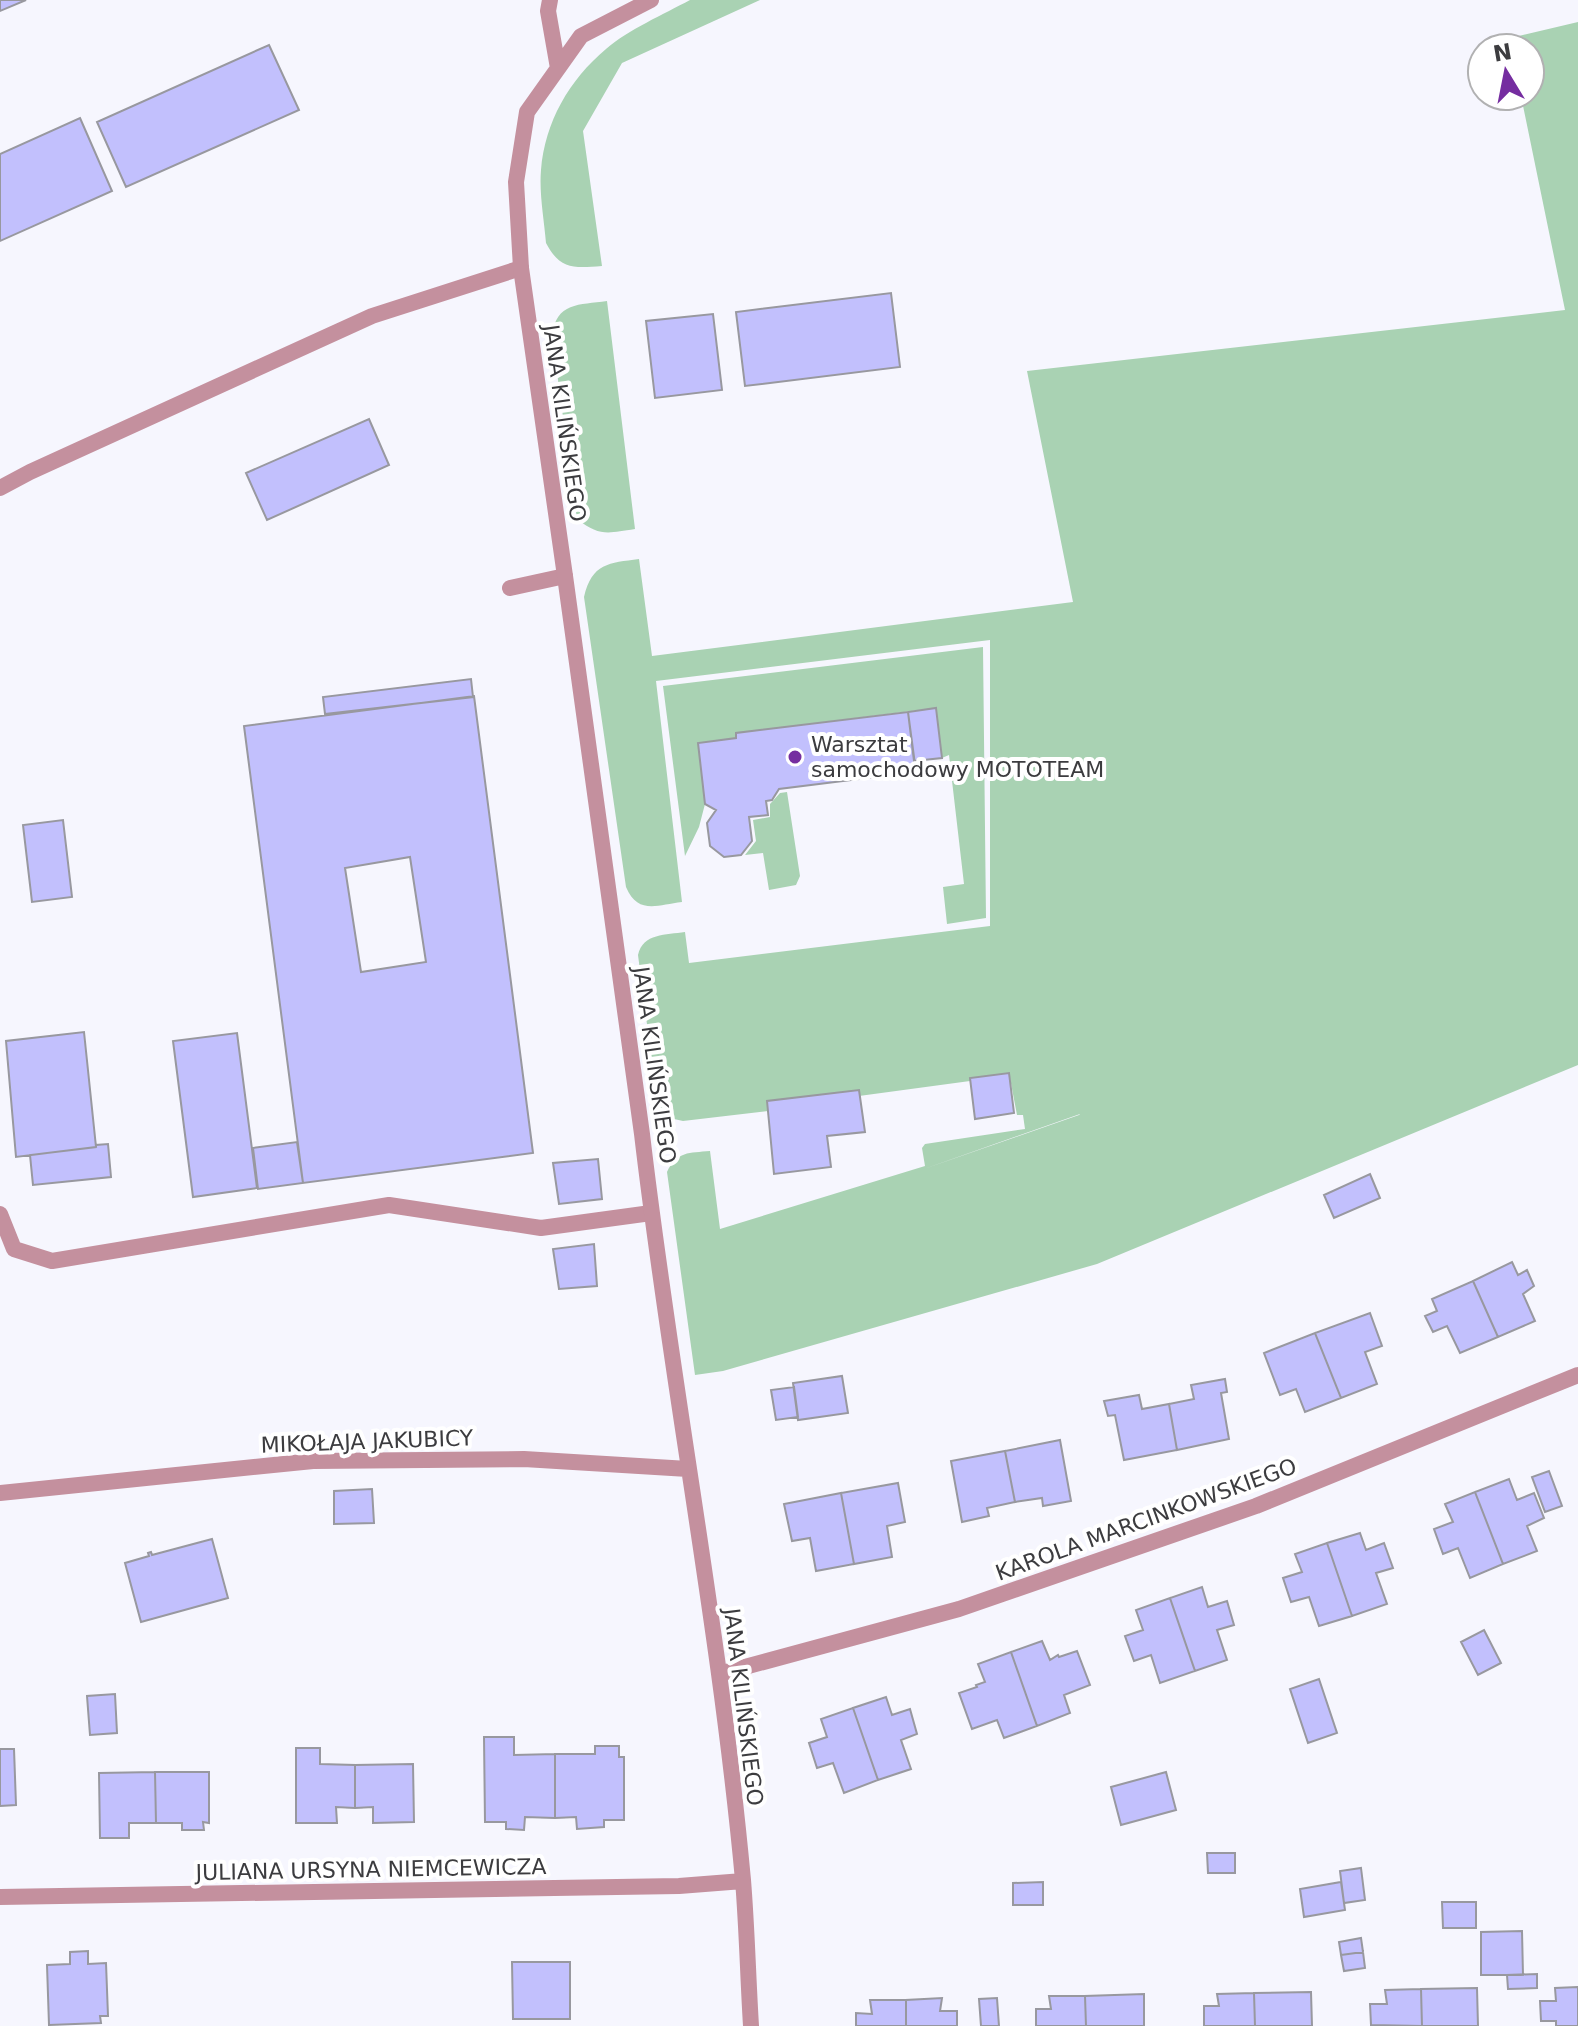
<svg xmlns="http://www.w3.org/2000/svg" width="1578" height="2026" font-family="'DejaVu Sans',sans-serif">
<rect width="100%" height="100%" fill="#f6f6fe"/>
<!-- green -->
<path fill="#a9d2b3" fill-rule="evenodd" d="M 690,0 L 760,0 L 622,63 L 583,131 L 602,266 C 574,268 560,270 546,243 C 544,219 539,193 541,170 C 545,122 569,80 606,49 C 628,30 664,14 690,0 Z
M 1578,22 L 1578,1065 L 1097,1264 L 723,1371 L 695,1375 L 667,1172 C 677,1151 689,1153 710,1151 L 720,1229 L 925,1166 L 922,1148 L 925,1144 L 1025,1129 L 1023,1115 L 1017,1115 L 1009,1073 L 970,1078 L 970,1081 L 859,1096 L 859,1090 L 767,1101 L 768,1111 L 683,1121 L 665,1117 L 658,1109 L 638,955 C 643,933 666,935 685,932 L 689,963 L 990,926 L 990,640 L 656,681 L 682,902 C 657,905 638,915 626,887 L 584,597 C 592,563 609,563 639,559 L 652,656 L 1073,602 L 1027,371 L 1565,310 L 1521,96 L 1530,96 L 1530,48 L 1511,48 L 1510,38 ZM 1080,1114 L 1079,1115 L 921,1170 Z
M 607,301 L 635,529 C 608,533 600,537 577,519 L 552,336 C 556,302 579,305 607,301 Z
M 983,647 L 986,918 L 947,924 L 943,887 L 964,884 L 949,755 L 942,758 L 936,708 L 736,733 L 736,738 L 698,743 L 705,804 L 699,827 L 685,856 L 663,686 Z
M 787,792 L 800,876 L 796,885 L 769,890 L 763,853 L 745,855 L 756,841 L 753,820 L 770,817 L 770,804 L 780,793 Z"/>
<!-- building -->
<path fill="#c2c0fd" stroke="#98989f" stroke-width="2" fill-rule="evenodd" d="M 0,0 L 26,0 L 0,11 Z
M 269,45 L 299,110 L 126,187 L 97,122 Z
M 80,118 L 112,191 L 0,241 L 0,154 Z
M 891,293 L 900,367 L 745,386 L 736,312 Z
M 713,314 L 722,390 L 655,398 L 646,321 Z
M 369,419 L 389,465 L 267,520 L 246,473 Z
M 471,679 L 473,697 L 325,714 L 323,697 Z
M 474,696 L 533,1153 L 303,1183 L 244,726 ZM 410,857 L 426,962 L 361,972 L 345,868 Z
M 936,708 L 942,758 L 914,761 L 908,712 Z
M 908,712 L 916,772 L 779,789 L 772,800 L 766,801 L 768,815 L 749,817 L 752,841 L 741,855 L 724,857 L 710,846 L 707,823 L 716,810 L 705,804 L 698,743 L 736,738 L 736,733 Z
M 63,820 L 72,897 L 32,902 L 23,825 Z
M 84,1032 L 96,1147 L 16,1157 L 6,1041 Z
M 237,1033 L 257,1188 L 193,1197 L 173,1041 Z
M 1009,1073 L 1014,1113 L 975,1119 L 970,1078 Z
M 859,1090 L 865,1132 L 827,1136 L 831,1167 L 774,1174 L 767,1101 Z
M 297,1142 L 303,1183 L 258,1189 L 253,1148 Z
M 108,1144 L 111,1177 L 33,1185 L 30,1155 L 96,1147 L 96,1145 Z
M 598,1159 L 602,1199 L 559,1204 L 553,1163 Z
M 1370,1174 L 1380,1198 L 1334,1218 L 1324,1195 Z
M 594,1244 L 597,1286 L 559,1289 L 553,1249 Z
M 1512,1262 L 1518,1275 L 1527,1270 L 1534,1286 L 1523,1294 L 1535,1321 L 1498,1337 L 1473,1281 Z
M 1473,1281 L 1498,1337 L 1460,1353 L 1447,1326 L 1433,1332 L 1425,1316 L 1437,1311 L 1432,1299 Z
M 1370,1313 L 1382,1346 L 1365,1352 L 1377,1384 L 1341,1398 L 1315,1333 Z
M 1315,1333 L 1341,1398 L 1305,1412 L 1296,1389 L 1280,1395 L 1264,1353 Z
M 842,1376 L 848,1413 L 798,1420 L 793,1383 Z
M 1225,1379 L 1227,1392 L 1221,1393 L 1229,1439 L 1177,1450 L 1169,1404 L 1194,1399 L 1191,1385 Z
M 794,1387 L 798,1417 L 776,1420 L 771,1390 Z
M 1139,1395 L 1142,1409 L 1169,1404 L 1177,1450 L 1124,1460 L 1115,1415 L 1108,1416 L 1104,1401 Z
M 1060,1440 L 1071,1501 L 1043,1506 L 1042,1498 L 1015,1502 L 1005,1451 Z
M 1005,1451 L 1015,1502 L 987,1508 L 989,1516 L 962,1522 L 951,1461 Z
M 1549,1471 L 1562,1506 L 1545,1512 L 1532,1477 Z
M 1509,1479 L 1517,1500 L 1534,1493 L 1544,1518 L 1527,1526 L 1537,1551 L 1503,1564 L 1475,1492 Z
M 898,1483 L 905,1522 L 887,1526 L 892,1557 L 854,1564 L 841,1493 Z
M 372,1489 L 374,1523 L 334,1524 L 334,1491 Z
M 1475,1492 L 1503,1564 L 1470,1578 L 1458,1548 L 1443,1554 L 1434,1529 L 1453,1522 L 1445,1504 Z
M 841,1493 L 854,1564 L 816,1571 L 810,1538 L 792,1541 L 784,1504 Z
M 1360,1533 L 1366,1550 L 1384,1543 L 1393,1568 L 1376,1573 L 1387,1604 L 1352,1616 L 1327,1543 Z
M 212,1539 L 228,1598 L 141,1622 L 125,1563 L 149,1556 L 148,1553 L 151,1552 L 152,1555 Z
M 1327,1543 L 1352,1616 L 1319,1626 L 1309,1597 L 1291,1602 L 1283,1578 L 1302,1572 L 1295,1554 Z
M 1202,1587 L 1208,1607 L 1227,1601 L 1234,1625 L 1217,1630 L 1227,1660 L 1195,1671 L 1170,1598 Z
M 1170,1598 L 1195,1671 L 1160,1683 L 1151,1655 L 1134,1661 L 1125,1636 L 1143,1630 L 1136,1610 Z
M 1484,1630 L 1501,1663 L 1478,1675 L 1461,1642 Z
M 1042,1641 L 1050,1660 L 1058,1655 L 1059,1657 L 1077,1651 L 1090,1685 L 1064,1695 L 1070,1713 L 1037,1726 L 1011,1652 Z
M 1011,1652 L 1037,1726 L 1004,1738 L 997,1720 L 972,1729 L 959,1693 L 977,1687 L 976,1685 L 985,1682 L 978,1664 Z
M 1319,1679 L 1337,1733 L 1308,1743 L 1290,1689 Z
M 115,1694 L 117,1733 L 90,1735 L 87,1696 Z
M 886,1697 L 892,1715 L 910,1709 L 917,1734 L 901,1740 L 911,1769 L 878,1780 L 853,1708 Z
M 853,1708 L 878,1780 L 844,1793 L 833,1763 L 817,1768 L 809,1743 L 827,1737 L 821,1719 Z
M 484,1737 L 514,1737 L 514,1755 L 555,1754 L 555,1818 L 525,1817 L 524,1830 L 506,1829 L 506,1822 L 485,1822 Z
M 595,1746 L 619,1746 L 619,1757 L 624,1757 L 624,1820 L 604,1820 L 604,1827 L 577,1829 L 576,1817 L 555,1818 L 555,1754 L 595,1754 Z
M 296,1748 L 320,1748 L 320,1764 L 355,1765 L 355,1808 L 336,1807 L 337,1823 L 296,1823 Z
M 0,1749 L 14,1749 L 16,1805 L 0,1806 Z
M 413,1764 L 414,1822 L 373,1823 L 373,1807 L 355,1808 L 355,1765 Z
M 155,1772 L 209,1772 L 209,1823 L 203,1822 L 204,1830 L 182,1830 L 182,1823 L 156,1823 Z
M 155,1772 L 156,1823 L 129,1823 L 129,1838 L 100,1838 L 99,1773 Z
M 1166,1772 L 1176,1810 L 1121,1825 L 1111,1787 Z
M 1207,1853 L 1235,1853 L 1235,1873 L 1208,1873 Z
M 1361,1868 L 1365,1900 L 1344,1903 L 1340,1871 Z
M 1043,1882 L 1043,1905 L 1013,1905 L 1013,1883 Z
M 1341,1882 L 1345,1910 L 1304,1917 L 1300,1889 Z
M 1442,1902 L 1476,1902 L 1476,1928 L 1443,1928 Z
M 1522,1931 L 1523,1975 L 1481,1975 L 1481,1932 Z
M 1361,1938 L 1363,1952 L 1341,1955 L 1339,1942 Z
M 88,1951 L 88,1964 L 106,1963 L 108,2016 L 100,2016 L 101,2023 L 49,2025 L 47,1965 L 70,1964 L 70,1952 Z
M 1363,1952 L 1365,1968 L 1344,1971 L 1341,1955 Z
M 512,1962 L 570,1962 L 570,2019 L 513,2019 Z
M 1537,1974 L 1537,1988 L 1508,1989 L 1507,1975 Z
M 1578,1987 L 1578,2026 L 1556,2026 L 1556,2021 L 1541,2021 L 1540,2001 L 1556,2001 L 1555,1988 Z
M 1477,1988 L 1478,2026 L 1422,2026 L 1421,1989 Z
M 1421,1989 L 1422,2026 L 1371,2025 L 1370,2004 L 1387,2004 L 1385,1990 Z
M 1311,1992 L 1312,2026 L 1255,2026 L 1254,1993 Z
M 1254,1993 L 1255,2026 L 1204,2026 L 1204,2006 L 1219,2006 L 1217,1994 Z
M 1144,1994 L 1144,2026 L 1086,2026 L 1085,1996 Z
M 1049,1996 L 1085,1996 L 1086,2026 L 1036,2026 L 1036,2009 L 1051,2009 Z
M 942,1998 L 940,2011 L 957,2011 L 957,2026 L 906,2026 L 906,2000 Z
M 997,1998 L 999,2026 L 981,2026 L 979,1999 Z
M 870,2000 L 906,2000 L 906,2026 L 856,2026 L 856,2013 L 872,2014 Z"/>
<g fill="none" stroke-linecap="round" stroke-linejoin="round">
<!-- lane -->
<path stroke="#c4909e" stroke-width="16" d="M 0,488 L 30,472 L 372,316 L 521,268
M 510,588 L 565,576
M 0,1214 L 14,1249 L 52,1261 L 389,1205 L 541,1228 L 651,1213"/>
<!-- street -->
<path stroke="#c4909e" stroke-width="16" d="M 550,0 L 548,11 L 558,68
M 651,0 L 581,36 L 527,112 L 516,182 L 521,268 L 565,576 L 642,1134 C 671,1383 720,1630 743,1880 C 747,1929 748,1978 751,2026
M 0,1493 L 313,1461 L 524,1459 L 688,1469
M 719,1674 L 959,1609 L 1256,1506 L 1578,1375
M 0,1897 L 679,1886 L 743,1881"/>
</g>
<!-- markers -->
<circle fill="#752da0" stroke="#fff" stroke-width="3" cx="795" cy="757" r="8"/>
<g text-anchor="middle" stroke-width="8" stroke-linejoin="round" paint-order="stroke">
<!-- street labels -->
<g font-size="22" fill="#3c3c3f" stroke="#fff">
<text transform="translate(565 423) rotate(82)" y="8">JANA KILIŃSKIEGO</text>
<text transform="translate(655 1065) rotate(82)" y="8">JANA KILIŃSKIEGO</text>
<text transform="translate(367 1441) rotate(-2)" y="8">MIKOŁAJA JAKUBICY</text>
<text transform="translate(1146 1519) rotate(-20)" y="8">KAROLA MARCINKOWSKIEGO</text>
<text transform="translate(744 1707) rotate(83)" y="8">JANA KILIŃSKIEGO</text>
<text transform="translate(371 1869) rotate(-1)" y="8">JULIANA URSYNA NIEMCEWICZA</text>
</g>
<!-- poi labels -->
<g font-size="22" fill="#3c3c3f" stroke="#fff" text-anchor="start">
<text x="811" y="752">Warsztat<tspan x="811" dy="25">samochodowy MOTOTEAM</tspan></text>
</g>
</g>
<!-- north arrow -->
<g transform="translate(1506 72) rotate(350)"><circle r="38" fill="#ffffff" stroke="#b1b1b2" stroke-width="2"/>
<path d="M0-6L14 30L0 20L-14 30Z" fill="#752da0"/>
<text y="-12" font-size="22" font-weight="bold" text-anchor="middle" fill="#3c3c3f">N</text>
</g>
</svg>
